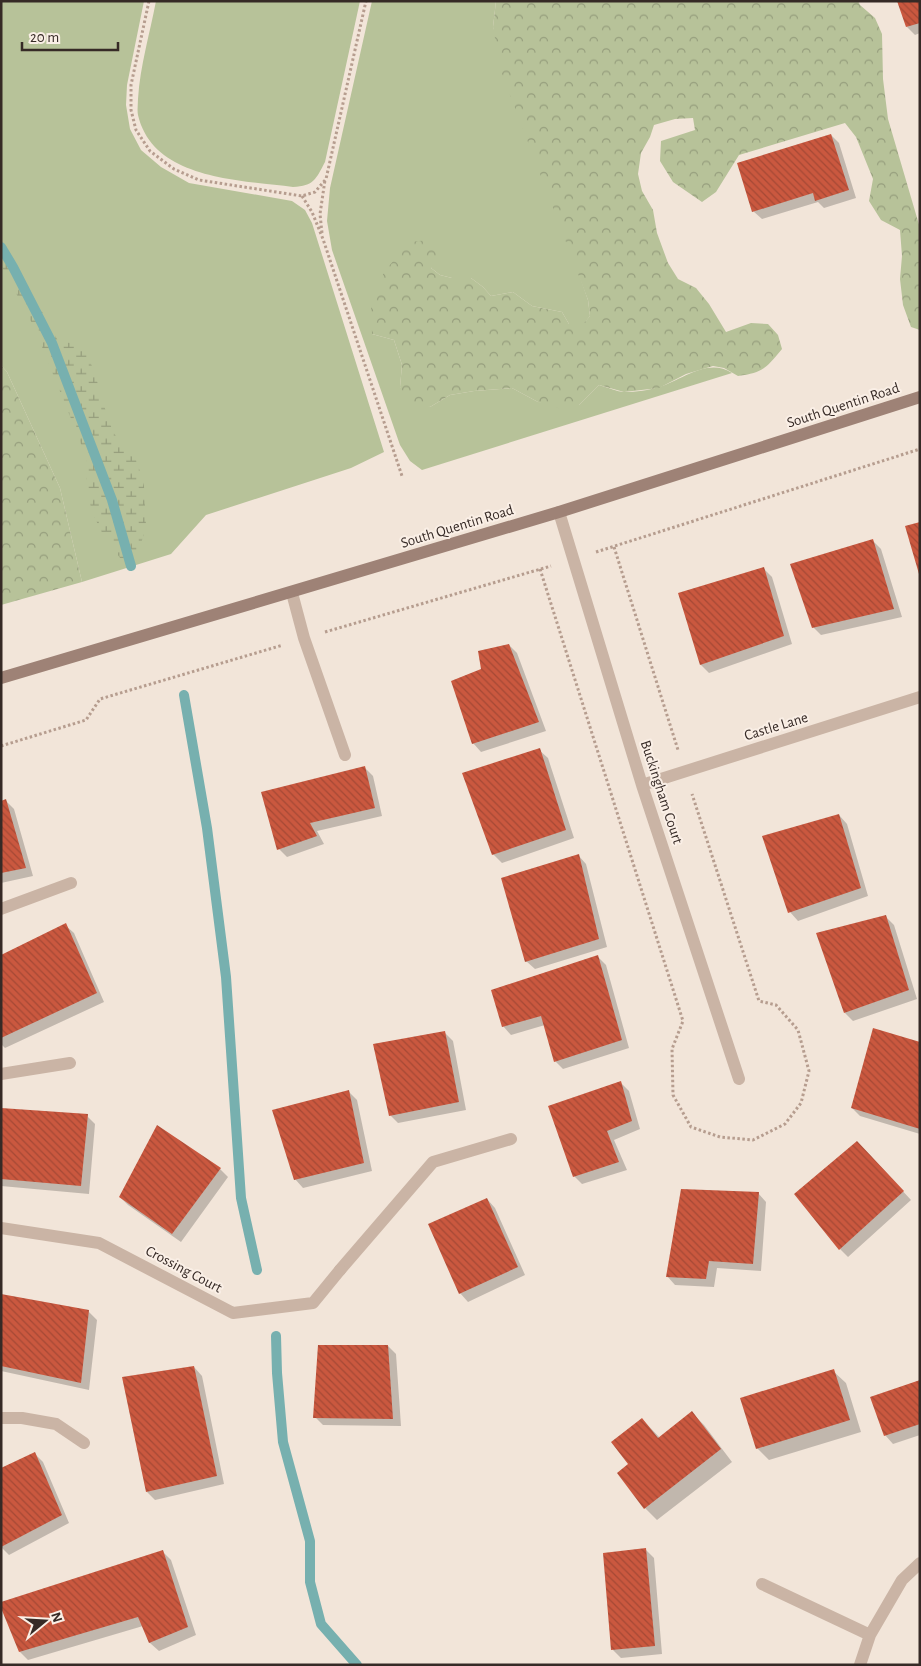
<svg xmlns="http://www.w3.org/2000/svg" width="921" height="1666" font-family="'Alegreya Sans',sans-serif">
<defs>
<pattern id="forest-crowns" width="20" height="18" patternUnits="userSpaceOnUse" patternTransform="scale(1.25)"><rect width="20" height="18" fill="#b7c299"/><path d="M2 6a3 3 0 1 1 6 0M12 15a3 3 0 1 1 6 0" fill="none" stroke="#969e7d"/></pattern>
<pattern id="wetland-marsh" width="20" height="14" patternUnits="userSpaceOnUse" patternTransform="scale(1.25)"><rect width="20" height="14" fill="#b7c299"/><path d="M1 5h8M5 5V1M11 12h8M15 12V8" fill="none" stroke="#969e7d"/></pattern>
<pattern id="building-back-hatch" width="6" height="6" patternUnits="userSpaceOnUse" patternTransform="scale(1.25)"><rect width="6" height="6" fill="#ca583f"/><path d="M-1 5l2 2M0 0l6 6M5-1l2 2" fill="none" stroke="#a54935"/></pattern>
</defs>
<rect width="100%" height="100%" fill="#f2e5d9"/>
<!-- grass -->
<path fill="#b7c299" d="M 1,1 L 144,1 L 127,85 L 126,105 L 130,129 L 141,150 L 161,167 L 189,183 L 292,201 L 305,210 L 312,223 L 384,452 L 351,468 L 206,515 L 171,554 L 82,582 L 60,488 L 7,372 L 1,365 Z
M 156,1 L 360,1 L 325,162 C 316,179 314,186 293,187 C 241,180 153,180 138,115 C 137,110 138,104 138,99 C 140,66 150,33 156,1 Z
M 372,1 L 496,1 L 493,27 L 588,300 L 590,316 L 583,325 L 569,324 L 562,312 L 532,306 L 513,292 L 491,296 L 483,287 L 471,278 L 452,278 L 440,275 L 431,268 L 438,250 L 372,334 L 394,340 L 402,365 L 400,387 L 430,407 L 450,395 L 474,391 L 512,388 L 538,402 L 579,405 L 599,385 C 607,387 617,392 625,392 C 635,392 650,390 659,387 C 682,380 708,357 732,373 L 422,470 L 410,461 L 400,445 L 332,250 L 327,221 L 330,188 Z"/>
<!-- forest -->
<path fill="url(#forest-crowns)" d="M 496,1 L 858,1 L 860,5 L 875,18 L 882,34 L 883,79 L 888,119 L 920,228 L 920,330 L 911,327 L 903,305 L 900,279 L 902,256 L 900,230 L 881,220 L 869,201 L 873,179 L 856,137 L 845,123 L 739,155 L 716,192 L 702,202 L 673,182 L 660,161 L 661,141 L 695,130 L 693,118 L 675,119 L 654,125 L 650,137 L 641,153 L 638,174 L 642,191 L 653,210 L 657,233 L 668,263 L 678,279 L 696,288 L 709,304 L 726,332 L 751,323 L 768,324 L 778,335 L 782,349 C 766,368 763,373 738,376 L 724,368 L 713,366 L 686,374 L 659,388 L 624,392 L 599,385 L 579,405 L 565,410 L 538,402 L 512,388 L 474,391 L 450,395 L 430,407 L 410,403 L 400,387 L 402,365 L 394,340 L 372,334 L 371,305 L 384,272 L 409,242 L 429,240 L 438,250 L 440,259 L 431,268 L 440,275 L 452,278 L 471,278 L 483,287 L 491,296 L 513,292 L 532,306 L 562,312 L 569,324 L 583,324 L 590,316 L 588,300 L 501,71 L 493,27 Z
M 1,365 L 7,372 L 60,488 L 82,582 L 1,605 Z"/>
<!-- wetland -->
<path fill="url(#wetland-marsh)" d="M 1,237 L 58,341 L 83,345 L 94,371 L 109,422 L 121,447 L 137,461 L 144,486 L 146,526 L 137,558 L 124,563 L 104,537 L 92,512 L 86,485 L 87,462 L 80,441 L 34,327 L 1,265 Z"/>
<!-- shadow -->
<path fill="#0003" d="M 920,1 L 920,33 L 915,35 L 907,27 Z
M 831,135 L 839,143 L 856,198 L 824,208 L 818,202 L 762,219 L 753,211 Z
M 873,541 L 881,549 L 902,617 L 821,635 L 813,627 Z
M 764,569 L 772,577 L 792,644 L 709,673 L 701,665 L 679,594 Z
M 509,645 L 517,653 L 546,731 L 481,752 L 473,743 Z
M 539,750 L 548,758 L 574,838 L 502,863 L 493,854 Z
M 365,768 L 373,776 L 382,816 L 317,831 L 324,844 L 287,857 L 279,849 Z
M 6,801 L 14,809 L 33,876 L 1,883 L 1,802 Z
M 839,815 L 847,824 L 868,896 L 798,921 L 790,912 Z
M 578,855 L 586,864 L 607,947 L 535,969 L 526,961 Z
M 885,916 L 894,925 L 917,999 L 853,1021 L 845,1013 Z
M 65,925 L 74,933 L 104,1002 L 5,1048 L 1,1044 L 1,956 Z
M 598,957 L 606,965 L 629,1048 L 563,1069 L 555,1061 L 545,1025 L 511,1035 L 503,1026 Z
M 445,1033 L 453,1041 L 466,1110 L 398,1123 L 390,1115 Z
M 920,1043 L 920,1134 L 860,1116 L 852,1108 Z
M 621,1083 L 629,1091 L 640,1129 L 614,1140 L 627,1170 L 582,1184 L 574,1176 Z
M 349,1092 L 357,1100 L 372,1171 L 303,1188 L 295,1179 Z
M 1,1109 L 87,1116 L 95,1124 L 89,1194 L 1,1186 Z
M 865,1150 L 911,1200 L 848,1257 L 840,1249 Z
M 220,1169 L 228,1177 L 181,1242 L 128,1205 L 120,1197 Z
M 758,1193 L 766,1202 L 761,1271 L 717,1268 L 714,1287 L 675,1285 L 667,1276 Z
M 487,1199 L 495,1208 L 525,1275 L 468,1302 L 460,1293 Z
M 1,1295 L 88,1311 L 97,1320 L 89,1390 L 1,1371 Z
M 388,1346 L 396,1354 L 401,1426 L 323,1425 L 315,1417 Z
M 194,1367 L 202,1376 L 224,1484 L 155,1500 L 147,1492 Z
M 833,1371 L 846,1383 L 861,1432 L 769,1460 L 757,1448 Z
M 920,1381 L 920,1435 L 893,1444 L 885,1435 Z
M 692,1413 L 704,1425 L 732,1462 L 657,1520 L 645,1508 L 629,1464 L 642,1419 L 660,1438 Z
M 35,1454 L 43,1462 L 69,1523 L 9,1555 L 1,1547 L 1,1469 Z
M 646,1550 L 654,1558 L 662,1654 L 621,1658 L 612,1649 Z
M 163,1552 L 171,1560 L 196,1635 L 159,1651 L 150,1643 L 143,1626 L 28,1660 L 20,1652 L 1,1605 Z"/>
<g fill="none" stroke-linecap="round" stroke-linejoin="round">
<!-- stream -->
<path stroke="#77b0af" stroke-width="10" d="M 1,247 L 13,267 L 52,343 L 112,500 L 131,566
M 184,695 L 207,828 L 226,977 L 241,1198 L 257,1270
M 276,1336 L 277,1373 L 283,1442 L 310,1541 L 310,1582 L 321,1624 L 357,1665"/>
</g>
<!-- building -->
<path fill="url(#building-back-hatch)" d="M 897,1 L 920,1 L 920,23 L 906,27 Z
M 831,134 L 849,190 L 815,201 L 813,193 L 752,212 L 737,163 Z
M 920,522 L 920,574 L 919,574 L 905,526 Z
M 873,539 L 894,609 L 812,628 L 790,564 Z
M 764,567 L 784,636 L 700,665 L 678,593 Z
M 509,644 L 539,722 L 472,744 L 451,681 L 481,669 L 478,651 Z
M 540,748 L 566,830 L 492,855 L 462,773 Z
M 365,766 L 375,808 L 310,823 L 317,836 L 277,850 L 261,792 Z
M 6,799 L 26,868 L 1,873 L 1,801 Z
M 839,814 L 861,888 L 788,913 L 762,836 Z
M 579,854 L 599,939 L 525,962 L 501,878 Z
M 886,915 L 909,990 L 844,1013 L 816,933 Z
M 66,923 L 97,993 L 1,1038 L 1,955 Z
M 598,955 L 622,1040 L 554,1062 L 541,1016 L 502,1027 L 491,990 Z
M 873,1028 L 920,1042 L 920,1129 L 851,1108 Z
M 445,1031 L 459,1102 L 389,1116 L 373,1044 Z
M 621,1081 L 632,1121 L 607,1131 L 619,1162 L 573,1177 L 548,1106 Z
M 349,1090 L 364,1163 L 294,1180 L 272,1110 Z
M 1,1108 L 88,1114 L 81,1186 L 1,1179 Z
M 157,1125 L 221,1168 L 172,1234 L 119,1197 Z
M 857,1141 L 904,1191 L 839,1250 L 794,1194 Z
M 681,1189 L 759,1192 L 753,1264 L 709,1261 L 706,1279 L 666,1277 Z
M 487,1198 L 518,1267 L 459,1294 L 428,1224 Z
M 1,1294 L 89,1310 L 81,1383 L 1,1366 Z
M 318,1345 L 388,1345 L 393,1419 L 313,1418 Z
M 194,1366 L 217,1476 L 146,1492 L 122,1377 Z
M 834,1369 L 850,1420 L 756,1449 L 740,1398 Z
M 920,1380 L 920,1424 L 884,1436 L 870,1397 Z
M 692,1411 L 721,1449 L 644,1509 L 617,1473 L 628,1464 L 611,1442 L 642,1418 L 658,1438 Z
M 35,1452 L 62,1515 L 1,1547 L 1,1468 Z
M 646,1548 L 655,1646 L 611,1650 L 603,1553 Z
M 163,1550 L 188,1627 L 149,1643 L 138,1617 L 19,1652 L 1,1608 L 1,1602 Z"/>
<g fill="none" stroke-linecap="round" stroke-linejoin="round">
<!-- path -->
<path stroke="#b69d8f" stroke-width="3" stroke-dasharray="2.5 2.5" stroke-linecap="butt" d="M 149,1 L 131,85 L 131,110 L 136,130 L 150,151 L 174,169 L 199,180 L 302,196 L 315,192 L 326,179 L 366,1
M 302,196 L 312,212 L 323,239 L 402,476
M 322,233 L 320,214 L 325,180
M 614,547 L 678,750
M 596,552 L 920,449
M 540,569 L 683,1021 L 672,1049 L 673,1095 L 691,1127 L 720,1137 L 753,1140 L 785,1124 L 801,1103 L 809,1071 L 798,1030 L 776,1005 L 759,1001 L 692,794
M 325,632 L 551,566
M 1,746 L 86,720 L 100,699 L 283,645"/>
<!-- service -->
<path stroke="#cab4a5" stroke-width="12" d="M 292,593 L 304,638 L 345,755
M 1,909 L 71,883
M 1,1074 L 70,1063
M 340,1270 L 433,1162 L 511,1139
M 1,1418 L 22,1418 L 56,1424 L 84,1443"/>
<!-- minor -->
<path stroke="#cab4a5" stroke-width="12" d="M 559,512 L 642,785 L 739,1079
M 642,785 L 920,697
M 1,1228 L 99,1243 L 233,1313 L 313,1303 L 340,1270
M 762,1584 L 870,1635
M 860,1665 L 870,1635 L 902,1580 L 920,1563"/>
<!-- secondary -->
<path stroke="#9e8276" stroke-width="12" d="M 1,678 L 559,512 L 920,397"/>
</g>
<g text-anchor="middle" stroke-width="4" stroke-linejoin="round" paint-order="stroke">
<!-- street labels -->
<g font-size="15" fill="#362a26" stroke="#faefe6">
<text transform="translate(843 405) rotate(-18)" y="5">South Quentin Road</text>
<text transform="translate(457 526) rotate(-17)" y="5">South Quentin Road</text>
<text transform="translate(776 726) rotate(-17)" y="5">Castle Lane</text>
<text transform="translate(662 792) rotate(72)" y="5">Buckingham Court</text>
<text transform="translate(184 1269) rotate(28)" y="5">Crossing Court</text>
</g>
</g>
<!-- border -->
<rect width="921" height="1666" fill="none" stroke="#362a26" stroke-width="5"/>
<!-- north arrow -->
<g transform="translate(45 1621) rotate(72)" stroke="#faefe6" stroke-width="4" paint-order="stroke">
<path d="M0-4L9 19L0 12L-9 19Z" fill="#362a26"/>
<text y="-8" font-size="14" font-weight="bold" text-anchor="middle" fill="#362a26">N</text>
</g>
<!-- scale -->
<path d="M22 42v8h96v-8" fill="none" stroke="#362a26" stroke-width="2.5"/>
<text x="30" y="42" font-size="15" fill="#362a26" stroke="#faefe6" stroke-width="4" paint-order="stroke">20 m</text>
</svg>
